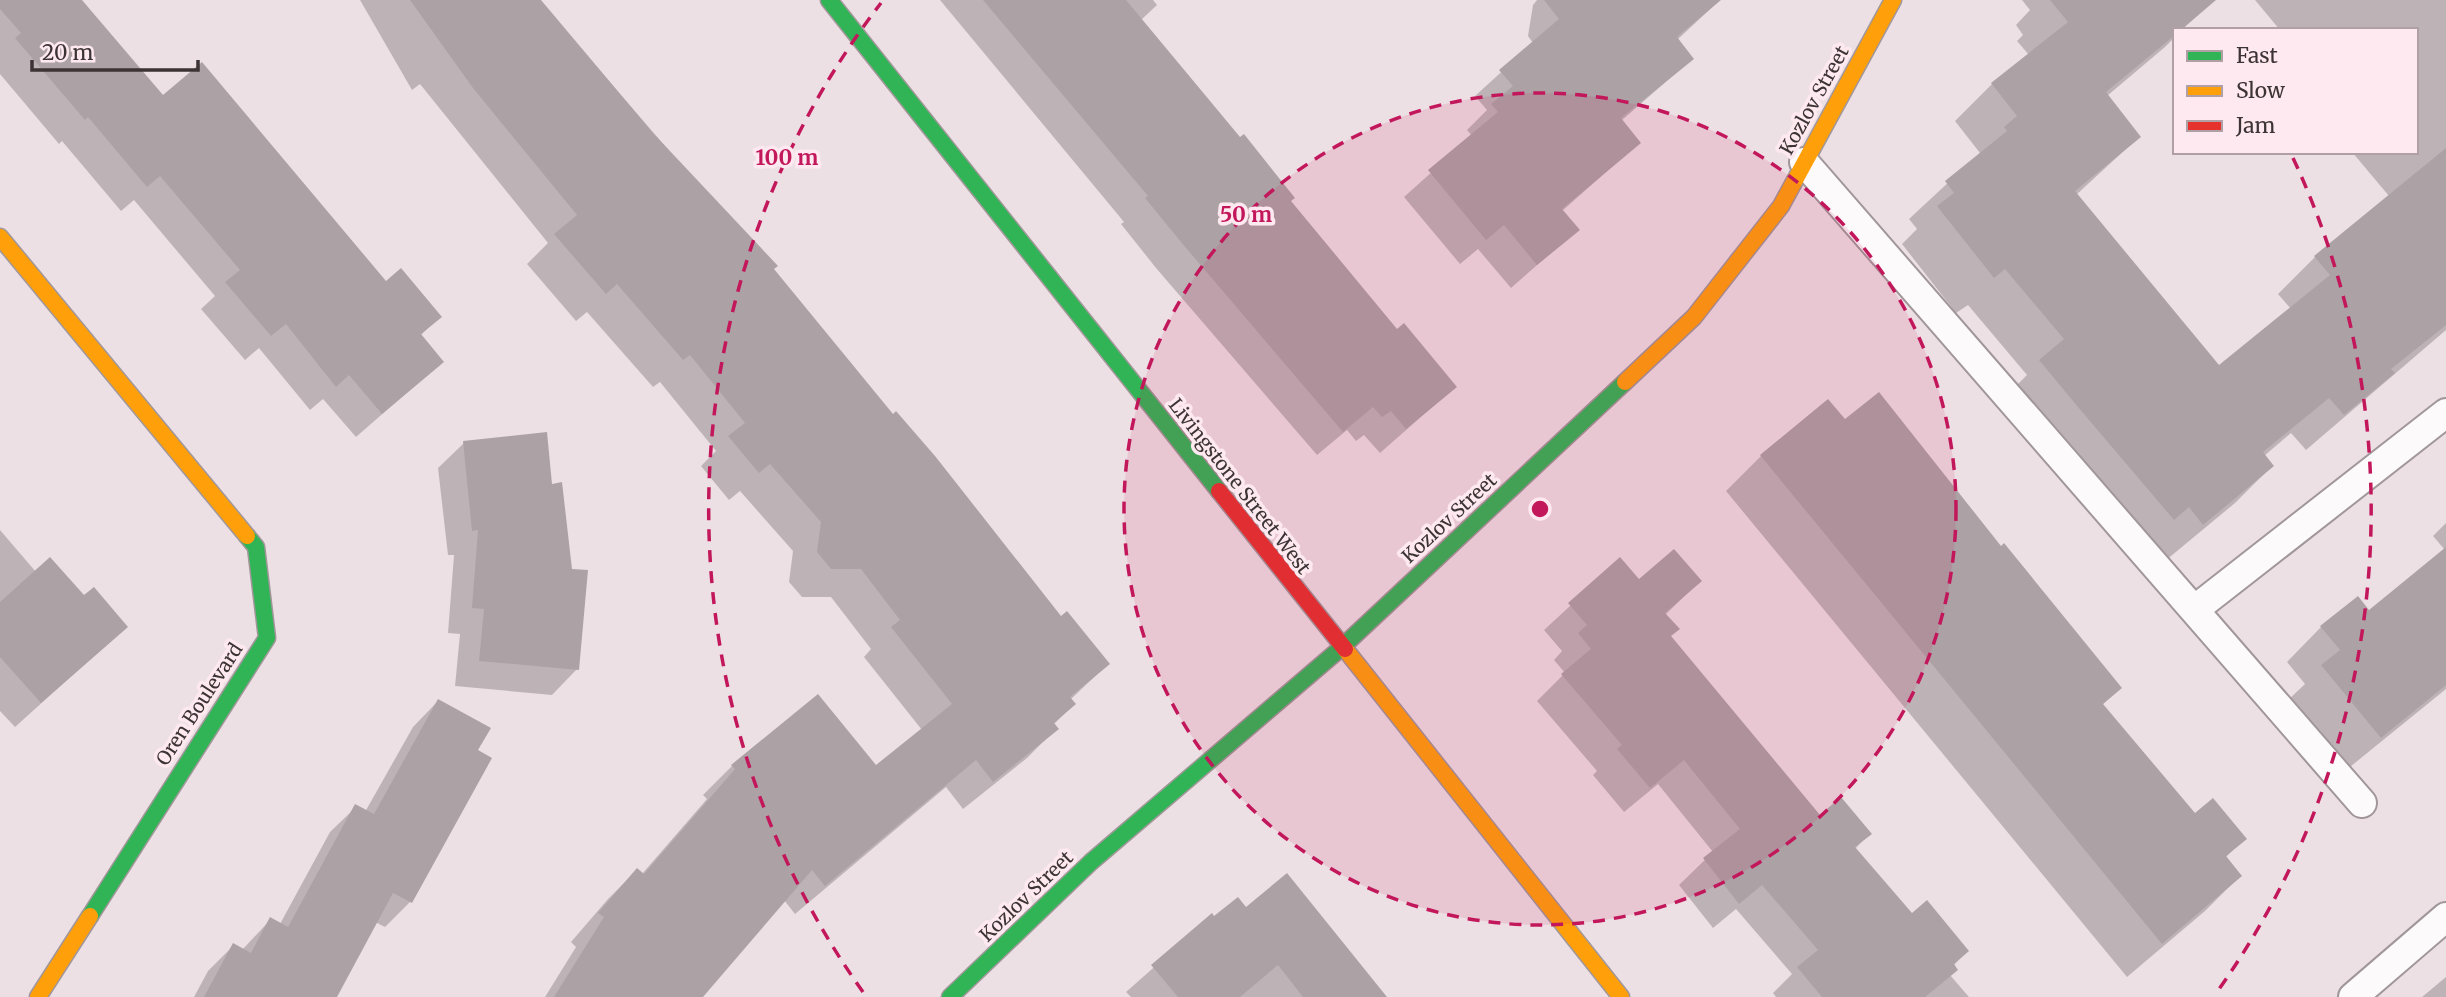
<svg xmlns="http://www.w3.org/2000/svg" width="2446" height="997" font-family="Merriweather,serif">
<rect width="100%" height="100%" fill="#ede0e4"/>
<!-- shadow -->
<path fill="#0003" d="M 0,0 L 79,0 L 162,97 L 386,283 L 439,317 L 420,336 L 442,362 L 356,437 L 323,399 L 310,410 L 259,348 L 245,360 L 201,309 L 215,296 L 134,200 L 121,211 L 62,141 L 59,144 L 0,74 Z
M 360,0 L 539,0 L 772,270 L 1060,618 L 1108,664 L 1070,700 L 1074,704 L 1053,725 L 1056,729 L 1027,758 L 963,809 L 946,787 L 795,914 L 784,900 L 700,997 L 545,997 L 576,947 L 571,942 L 608,899 L 637,870 L 642,874 L 707,799 L 703,795 L 732,766 L 817,696 L 876,768 L 922,730 L 864,657 L 871,649 L 831,597 L 802,597 L 789,582 L 793,551 L 740,491 L 729,500 L 701,466 L 716,451 L 660,382 L 653,387 L 587,312 L 576,321 L 527,264 L 548,243 L 420,84 L 412,90 Z
M 940,0 L 1153,0 L 1157,5 L 1141,20 L 1397,331 L 1455,387 L 1380,453 L 1364,435 L 1356,441 L 1347,430 L 1317,455 L 1156,268 L 1121,224 L 1124,222 Z
M 1537,0 L 1720,0 L 1677,40 L 1692,59 L 1621,121 L 1639,143 L 1562,211 L 1577,230 L 1511,288 L 1478,249 L 1460,264 L 1404,197 L 1472,136 L 1467,130 L 1487,110 L 1475,96 L 1533,43 L 1528,36 L 1533,5 Z
M 2022,0 L 2193,0 L 2201,10 L 2182,30 L 2175,30 L 2175,37 L 2165,47 L 2107,96 L 2139,137 L 2076,195 L 2219,368 L 2291,309 L 2278,294 L 2315,257 L 2389,196 L 2352,152 L 2416,152 L 2416,30 L 2280,30 L 2255,0 L 2446,0 L 2446,330 L 2306,450 L 2291,433 L 2264,456 L 2272,466 L 2235,503 L 2165,561 L 2004,398 L 2027,375 L 1968,305 L 1956,313 L 1902,244 L 1917,229 L 1909,219 L 1980,153 L 1955,121 L 1992,84 L 2029,55 L 2017,41 L 2023,35 L 2016,25 L 2030,10 Z
M 1845,422 L 2001,548 L 2119,688 L 2101,706 L 2195,815 L 2244,839 L 2225,858 L 2240,876 L 2205,911 L 2127,977 L 1726,491 L 1761,456 Z
M 464,443 L 577,669 L 552,695 L 455,686 L 460,634 L 448,633 L 454,555 L 448,555 L 438,468 Z
M 2446,523 L 2446,689 L 2345,771 L 2287,701 L 2305,684 L 2287,662 L 2321,627 L 2369,612 L 2445,550 L 2433,536 Z
M 0,530 L 36,572 L 84,598 L 126,627 L 15,727 L 0,711 Z
M 1620,560 L 1639,582 L 1700,581 L 1665,615 L 1669,637 L 1819,818 L 1869,834 L 1855,849 L 1912,916 L 1967,951 L 1953,966 L 1950,975 L 1969,997 L 1776,997 L 1773,993 L 1792,974 L 1736,909 L 1713,928 L 1679,885 L 1713,852 L 1658,784 L 1624,812 L 1593,775 L 1597,771 L 1537,701 L 1565,673 L 1554,660 L 1562,651 L 1544,630 Z
M 438,701 L 476,751 L 410,902 L 385,927 L 375,922 L 335,997 L 194,997 L 208,971 L 234,945 L 242,950 L 271,919 L 280,924 L 330,832 L 356,807 L 365,812 L 413,727 Z
M 1246,910 L 1383,997 L 1131,997 L 1126,992 L 1212,916 L 1214,919 Z
M 2446,977 L 2446,997 L 2422,997 Z"/>
<!-- building -->
<path fill="#aca2a5" d="M 0,0 L 82,0 L 163,95 L 202,62 L 386,281 L 401,268 L 442,317 L 421,334 L 444,362 L 382,414 L 349,375 L 336,387 L 286,324 L 271,336 L 225,282 L 240,270 L 160,176 L 147,187 L 88,117 L 85,120 L 15,38 L 21,33 L 0,9 Z
M 410,0 L 541,0 L 653,133 L 778,266 L 774,269 L 893,414 L 896,411 L 935,456 L 1061,616 L 1067,611 L 1110,664 L 1070,697 L 1076,704 L 1054,723 L 1059,729 L 993,782 L 976,760 L 825,886 L 812,870 L 703,997 L 554,997 L 604,917 L 598,913 L 637,868 L 644,874 L 735,769 L 731,765 L 818,694 L 876,765 L 952,704 L 891,627 L 900,620 L 861,569 L 831,569 L 817,552 L 821,522 L 770,464 L 759,473 L 728,436 L 745,423 L 690,355 L 683,360 L 617,284 L 606,294 L 554,234 L 577,215 L 473,88 Z
M 983,0 L 1126,0 L 1240,137 L 1244,134 L 1295,198 L 1291,201 L 1397,329 L 1404,323 L 1457,387 L 1406,429 L 1391,411 L 1382,417 L 1373,407 L 1343,432 L 1181,242 L 1145,198 L 1148,196 Z
M 1544,0 L 1721,0 L 1677,37 L 1694,59 L 1621,118 L 1641,143 L 1562,209 L 1580,230 L 1537,265 L 1504,225 L 1486,240 L 1428,170 L 1498,112 L 1491,104 L 1513,86 L 1499,70 L 1559,19 Z
M 2050,0 L 2216,0 L 2181,30 L 2175,30 L 2175,35 L 2106,92 L 2141,137 L 2075,191 L 2219,365 L 2330,275 L 2314,256 L 2446,148 L 2446,325 L 2391,369 L 2395,373 L 2344,415 L 2329,398 L 2263,452 L 2274,466 L 2203,525 L 2189,507 L 2174,520 L 2078,407 L 2039,360 L 2064,339 L 2005,269 L 1994,278 L 1937,206 L 1954,193 L 1945,181 L 2007,131 L 2004,127 L 2017,116 L 1991,83 L 2068,22 Z
M 1879,392 L 2001,546 L 2004,543 L 2122,688 L 2103,704 L 2195,813 L 2213,798 L 2247,839 L 2226,856 L 2242,876 L 2162,944 L 1760,455 L 1828,399 L 1845,419 Z
M 547,432 L 552,484 L 562,482 L 572,569 L 588,570 L 579,670 L 479,661 L 484,609 L 472,608 L 478,530 L 472,531 L 463,441 Z
M 2446,547 L 2446,685 L 2381,738 L 2321,665 L 2340,650 L 2320,626 L 2358,596 L 2369,610 Z
M 1674,549 L 1702,581 L 1665,613 L 1680,629 L 1671,636 L 1820,815 L 1841,797 L 1872,834 L 1855,847 L 1912,913 L 1927,900 L 1969,951 L 1954,964 L 1958,970 L 1925,997 L 1822,997 L 1797,967 L 1818,950 L 1762,885 L 1739,904 L 1703,858 L 1740,829 L 1684,760 L 1650,788 L 1617,749 L 1622,745 L 1561,674 L 1591,649 L 1578,633 L 1587,625 L 1568,603 L 1620,557 L 1639,579 Z
M 50,557 L 84,595 L 94,587 L 128,627 L 41,703 L 0,657 L 0,602 Z
M 438,699 L 491,728 L 478,750 L 492,758 L 412,903 L 393,893 L 337,997 L 204,997 L 233,943 L 251,953 L 270,917 L 288,927 L 355,804 L 374,814 Z
M 1287,873 L 1387,997 L 1303,997 L 1278,965 L 1240,997 L 1178,997 L 1151,965 L 1212,913 L 1214,916 L 1238,897 L 1246,907 Z"/>
<g fill="none" stroke-linecap="round" stroke-linejoin="round">
<defs>
<path id="lane" d="M 1804,162 L 2362,803
M 2194,610 L 2446,413
M 2353,997 L 2446,917"/>
<path id="fast" d="M 829,0 L 1219,491
M 90,916 L 267,638 L 256,547 L 247,536
M 950,997 L 1091,862 L 1341,648 L 1625,382"/>
<path id="slow" d="M 0,237 L 247,536
M 1625,382 L 1694,317 L 1781,206 L 1893,0
M 1345,649 L 1621,997
M 38,997 L 90,916"/>
<path id="jam" d="M 1219,491 L 1345,649"/>
</defs>
<!-- lane casing -->
<use href="#lane" stroke="#a1979a" stroke-width="32"/>
<!-- fast casing -->
<use href="#fast" stroke="#a1979a" stroke-width="19"/>
<!-- slow casing -->
<use href="#slow" stroke="#a1979a" stroke-width="19"/>
<!-- jam casing -->
<use href="#jam" stroke="#a1979a" stroke-width="19"/>
<!-- lane -->
<use href="#lane" stroke="#fcfafb" stroke-width="28"/>
<!-- fast -->
<use href="#fast" stroke="#30b455" stroke-width="16"/>
<!-- slow -->
<use href="#slow" stroke="#ff9f0a" stroke-width="16"/>
<!-- jam -->
<use href="#jam" stroke="#e5322d" stroke-width="16"/>
</g>
<!-- distance rings -->
<circle cx="1540" cy="509" r="416" fill="#c2185b" fill-opacity=".12"/>
<g fill="none" stroke="#c2185b" stroke-width="3.5" stroke-dasharray="12 9">
<circle cx="1540" cy="509" r="416"/>
<path d="M863 992A831 831 0 0 1 881 3M2293 158A831 831 0 0 1 2217 992"/>
</g>
<g text-anchor="middle" stroke-width="7" stroke-linejoin="round" paint-order="stroke">
<!-- street labels -->
<g font-size="19" fill="#3c3335" stroke="#fde9ef">
<text transform="translate(1814 100) rotate(-61)" y="7">Kozlov Street</text>
<text transform="translate(1240 486) rotate(52)" y="7">Livingstone Street West</text>
<text transform="translate(1449 518) rotate(-43)" y="7">Kozlov Street</text>
<text transform="translate(199 704) rotate(-57)" y="7">Oren Boulevard</text>
<text transform="translate(1026 896) rotate(-44)" y="7">Kozlov Street</text>
</g>
</g>
<circle cx="1540" cy="509" r="10" fill="#c2185b" stroke="#fde9ef" stroke-width="3.5"/>
<g font-size="21" text-anchor="middle" font-weight="bold" fill="#c2185b" stroke="#fde9ef" stroke-width="7" stroke-linejoin="round" paint-order="stroke">
<text x="787" y="165">100 m</text>
<text x="1246" y="222">50 m</text>
</g>
<!-- legend -->
<rect x="2173" y="28" width="245" height="126" fill="#fde9ef" stroke="#b0a0a5" stroke-width="2"/>
<rect x="2187" y="51" width="35" height="10" fill="#30b455" stroke="#b0a0a5" stroke-width="2"/>
<text x="2236" y="63" font-size="21" fill="#3c3335">Fast</text>
<rect x="2187" y="86" width="35" height="10" fill="#ff9f0a" stroke="#b0a0a5" stroke-width="2"/>
<text x="2236" y="98" font-size="21" fill="#3c3335">Slow</text>
<rect x="2187" y="121" width="35" height="10" fill="#e5322d" stroke="#b0a0a5" stroke-width="2"/>
<text x="2236" y="133" font-size="21" fill="#3c3335">Jam</text>
<!-- scale -->
<path d="M32 60v10h166v-10" fill="none" stroke="#3c3335" stroke-width="3.5"/>
<text x="42" y="60" font-size="21" fill="#3c3335" stroke="#fde9ef" stroke-width="5" paint-order="stroke">20 m</text>
</svg>
